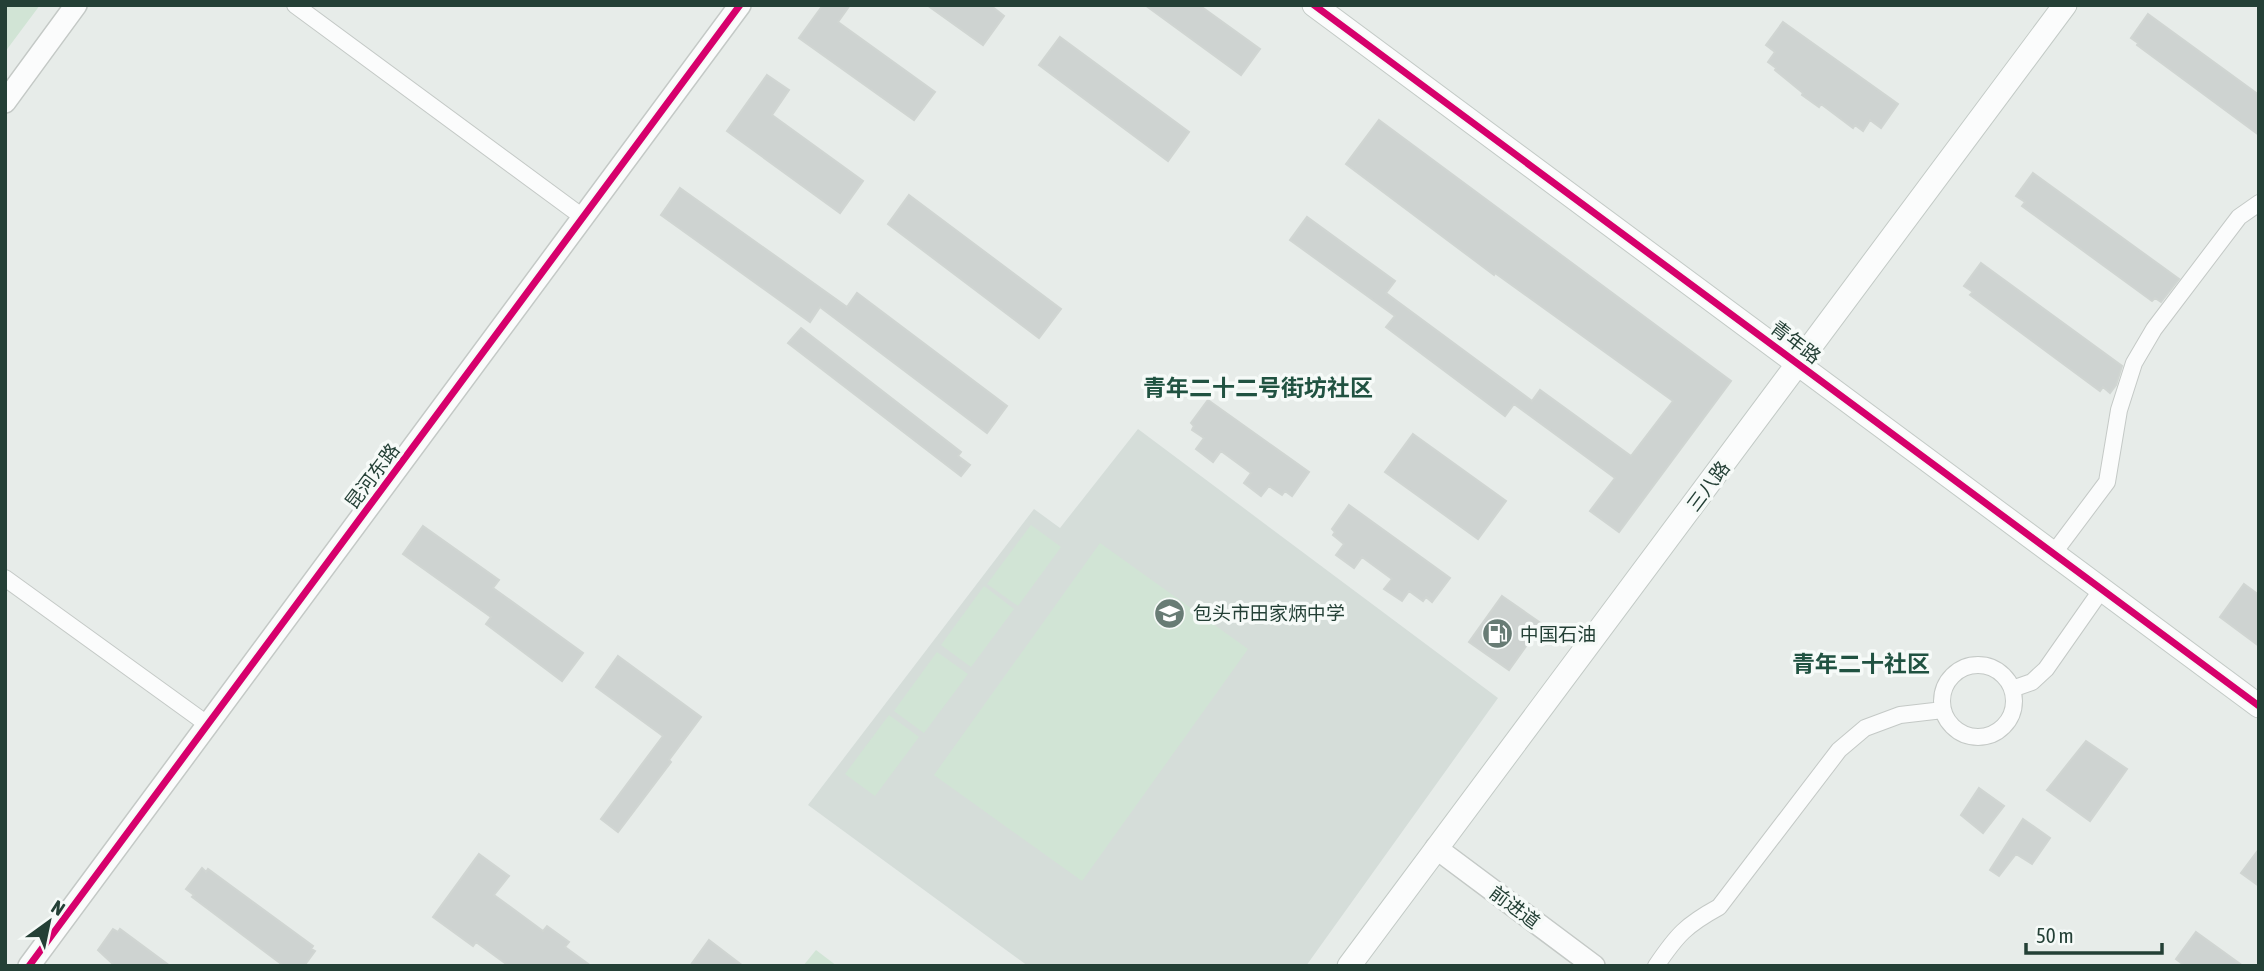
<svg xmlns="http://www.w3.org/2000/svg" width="2264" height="971" font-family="'Asap Condensed','Noto Sans SC',sans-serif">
<rect width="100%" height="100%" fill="#e7ece9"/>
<!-- built -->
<path fill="#d5ddd9" d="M 1138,429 L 1498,698 L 1306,966 L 1028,966 L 808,805 L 1034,509 L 1060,528 Z"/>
<!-- green -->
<path fill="#d1e4d5" d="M 5,5 L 40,5 L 5,52 Z
M 1031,525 L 1061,547 L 1018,606 L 987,584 Z
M 1100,543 L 1248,649 L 1082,881 L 934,775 Z
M 984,586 L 1014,609 L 971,667 L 941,645 Z
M 937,652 L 968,674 L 924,733 L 894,711 Z
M 889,715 L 919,737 L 875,796 L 845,774 Z
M 816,950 L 837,966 L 803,966 Z"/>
<!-- building -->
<path fill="#ced3d1" stroke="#d0d5d2" stroke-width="2" d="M 823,5 L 850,5 L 838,22 L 935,92 L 914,120 L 799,38 Z
M 927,5 L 990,5 L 1004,16 L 983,45 Z
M 1145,5 L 1199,5 L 1260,49 L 1241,75 Z
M 2148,14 L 2259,95 L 2259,135 L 2137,45 L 2138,43 L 2131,38 Z
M 1783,22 L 1898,104 L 1881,128 L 1870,120 L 1863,131 L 1855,125 L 1853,128 L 1821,104 L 1819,107 L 1802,95 L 1803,93 L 1775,70 L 1776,68 L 1768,62 L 1775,52 L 1766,45 Z
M 1060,37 L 1189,132 L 1168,161 L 1039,65 Z
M 767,75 L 789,90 L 772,115 L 863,181 L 840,213 L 727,131 Z
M 1379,120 L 1731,381 L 1619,532 L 1590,511 L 1615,478 L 1514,404 L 1505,416 L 1386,327 L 1395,316 L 1290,240 L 1307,217 L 1395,281 L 1386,293 L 1532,401 L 1540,390 L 1631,456 L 1673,401 L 1495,273 L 1494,275 L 1346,164 Z
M 2033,173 L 2179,279 L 2161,302 L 2155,298 L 2152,301 L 2022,206 L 2025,202 L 2016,196 Z
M 680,188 L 847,307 L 857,293 L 1007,406 L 987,433 L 820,307 L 810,322 L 661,215 Z
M 909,195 L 1061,309 L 1039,338 L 888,224 Z
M 1981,263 L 2122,366 L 2116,385 L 2110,393 L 2103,387 L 2100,391 L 1970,295 L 1973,292 L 1964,286 Z
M 801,328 L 961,452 L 958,456 L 970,465 L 961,476 L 788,343 Z
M 1208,400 L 1309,472 L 1292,496 L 1285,491 L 1282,495 L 1269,486 L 1261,496 L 1244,483 L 1251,473 L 1221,451 L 1213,462 L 1196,449 L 1204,438 L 1192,430 L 1194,426 L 1191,423 Z
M 1413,434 L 1506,501 L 1478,539 L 1385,472 Z
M 1349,505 L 1450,578 L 1432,602 L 1426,597 L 1423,601 L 1409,591 L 1402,601 L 1384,589 L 1392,579 L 1362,557 L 1354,568 L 1336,555 L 1344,544 L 1333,535 L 1335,532 L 1332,529 Z
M 423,526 L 499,580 L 493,588 L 583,653 L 562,681 L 486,624 L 491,617 L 403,554 Z
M 2244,584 L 2259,595 L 2259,646 L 2220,617 Z
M 1502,596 L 1542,624 L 1509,670 L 1469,642 Z
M 618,656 L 701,717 L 669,760 L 671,762 L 618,832 L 601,819 L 663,736 L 596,687 Z
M 2086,741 L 2127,769 L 2090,821 L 2047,790 Z
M 1979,788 L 2004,806 L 1983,833 L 1961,815 Z
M 2023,819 L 2050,838 L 2032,864 L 2016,854 L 1999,876 L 1990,870 Z
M 2259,849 L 2259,886 L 2241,873 Z
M 479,854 L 509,876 L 494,895 L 543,931 L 547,926 L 569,942 L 565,947 L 591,966 L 509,966 L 476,942 L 473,946 L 433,917 Z
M 202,868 L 206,872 L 208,869 L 313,946 L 311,949 L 315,951 L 304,966 L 284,966 L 192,897 L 194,895 L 186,889 Z
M 113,929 L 118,932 L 120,929 L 170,966 L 115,966 L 98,950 Z
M 2196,932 L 2243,966 L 2185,966 L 2176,959 Z
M 709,940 L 743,966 L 690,966 Z"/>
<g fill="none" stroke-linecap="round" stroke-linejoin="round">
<defs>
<path id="minor" d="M 295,5 L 584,218
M 2053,554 L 2107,482 L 2119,410 L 2134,363 L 2154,329 L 2239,217 L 2259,203
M 5,578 L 207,724
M1942 701a36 36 0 1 1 72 0a36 36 0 1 1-72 0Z
M 2012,689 L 2032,682 L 2046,669 L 2102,589
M 1656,966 C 1677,935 1686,925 1719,907 L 1839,750 L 1865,728 L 1900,715 L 1943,710"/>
<path id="tertiary" d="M 5,102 L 76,5
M 1436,848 L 1594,966
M 29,966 L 740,5"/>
<path id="secondary" d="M 1314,5 L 2259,706
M 1349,966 L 2065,5"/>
</defs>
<!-- minor casing -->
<use href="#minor" stroke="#c4c9c6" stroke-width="18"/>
<!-- tertiary casing -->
<use href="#tertiary" stroke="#c4c9c6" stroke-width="24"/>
<!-- secondary casing -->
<use href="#secondary" stroke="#c3cac6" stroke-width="25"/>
<!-- minor -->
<use href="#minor" stroke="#fbfcfc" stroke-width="16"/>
<!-- tertiary -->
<use href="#tertiary" stroke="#fbfcfc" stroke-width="21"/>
<!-- secondary -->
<use href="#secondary" stroke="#fbfcfc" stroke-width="23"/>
<defs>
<path id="cycleway" d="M 1314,5 L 2259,706
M 29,966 L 740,5"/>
</defs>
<!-- cycleway casing -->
<use href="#cycleway" stroke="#f6faf8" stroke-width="11"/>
<!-- cycleway -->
<use href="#cycleway" stroke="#d6006c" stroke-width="7"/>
</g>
<!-- icons -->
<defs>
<symbol id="school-disc" viewBox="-11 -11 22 22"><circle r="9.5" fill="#687c75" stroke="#f6faf8"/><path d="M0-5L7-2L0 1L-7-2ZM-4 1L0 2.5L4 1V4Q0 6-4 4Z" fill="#fff"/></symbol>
<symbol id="fuel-disc" viewBox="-11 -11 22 22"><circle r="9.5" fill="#687c75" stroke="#f6faf8"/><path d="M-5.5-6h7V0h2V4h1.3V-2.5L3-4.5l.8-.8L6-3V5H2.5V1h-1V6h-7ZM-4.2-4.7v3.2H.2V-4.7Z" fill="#fff"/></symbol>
</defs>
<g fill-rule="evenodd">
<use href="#school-disc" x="1152" y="596" width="35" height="35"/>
<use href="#fuel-disc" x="1480" y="616" width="35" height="35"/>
</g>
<g text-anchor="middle" stroke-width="7" stroke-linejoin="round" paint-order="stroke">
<!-- street labels -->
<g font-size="19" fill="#244036" stroke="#f6faf8">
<text transform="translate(1796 342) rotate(37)" y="7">青年路</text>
<text transform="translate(372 476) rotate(-53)" y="7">昆河东路</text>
<text transform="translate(1708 486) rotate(-53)" y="7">三八路</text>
<text transform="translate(1515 907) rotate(37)" y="7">前进道</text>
</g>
<!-- poi labels -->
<g font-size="19" fill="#244036" stroke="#f6faf8" text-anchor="start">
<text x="1193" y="620">包头市田家炳中学</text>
<text x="1520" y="641">中国石油</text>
</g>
<!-- quarter labels -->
<g font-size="23" font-weight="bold" fill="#205241" stroke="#f6faf8">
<text x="1258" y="396">青年二十二号街坊社区</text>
<text x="1861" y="672">青年二十社区</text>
</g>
</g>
<!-- border -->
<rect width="2264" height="971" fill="none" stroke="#244036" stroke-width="14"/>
<!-- north arrow -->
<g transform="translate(49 922) rotate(33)" stroke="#f6faf8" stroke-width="5" paint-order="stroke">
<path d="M0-5L12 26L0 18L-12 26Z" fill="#244036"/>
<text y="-10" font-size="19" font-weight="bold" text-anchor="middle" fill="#244036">N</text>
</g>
<!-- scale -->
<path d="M2026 943v10h136v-10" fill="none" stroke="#244036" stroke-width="3.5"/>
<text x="2036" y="943" font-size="21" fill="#244036" stroke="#f6faf8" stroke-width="5" paint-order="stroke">50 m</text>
</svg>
